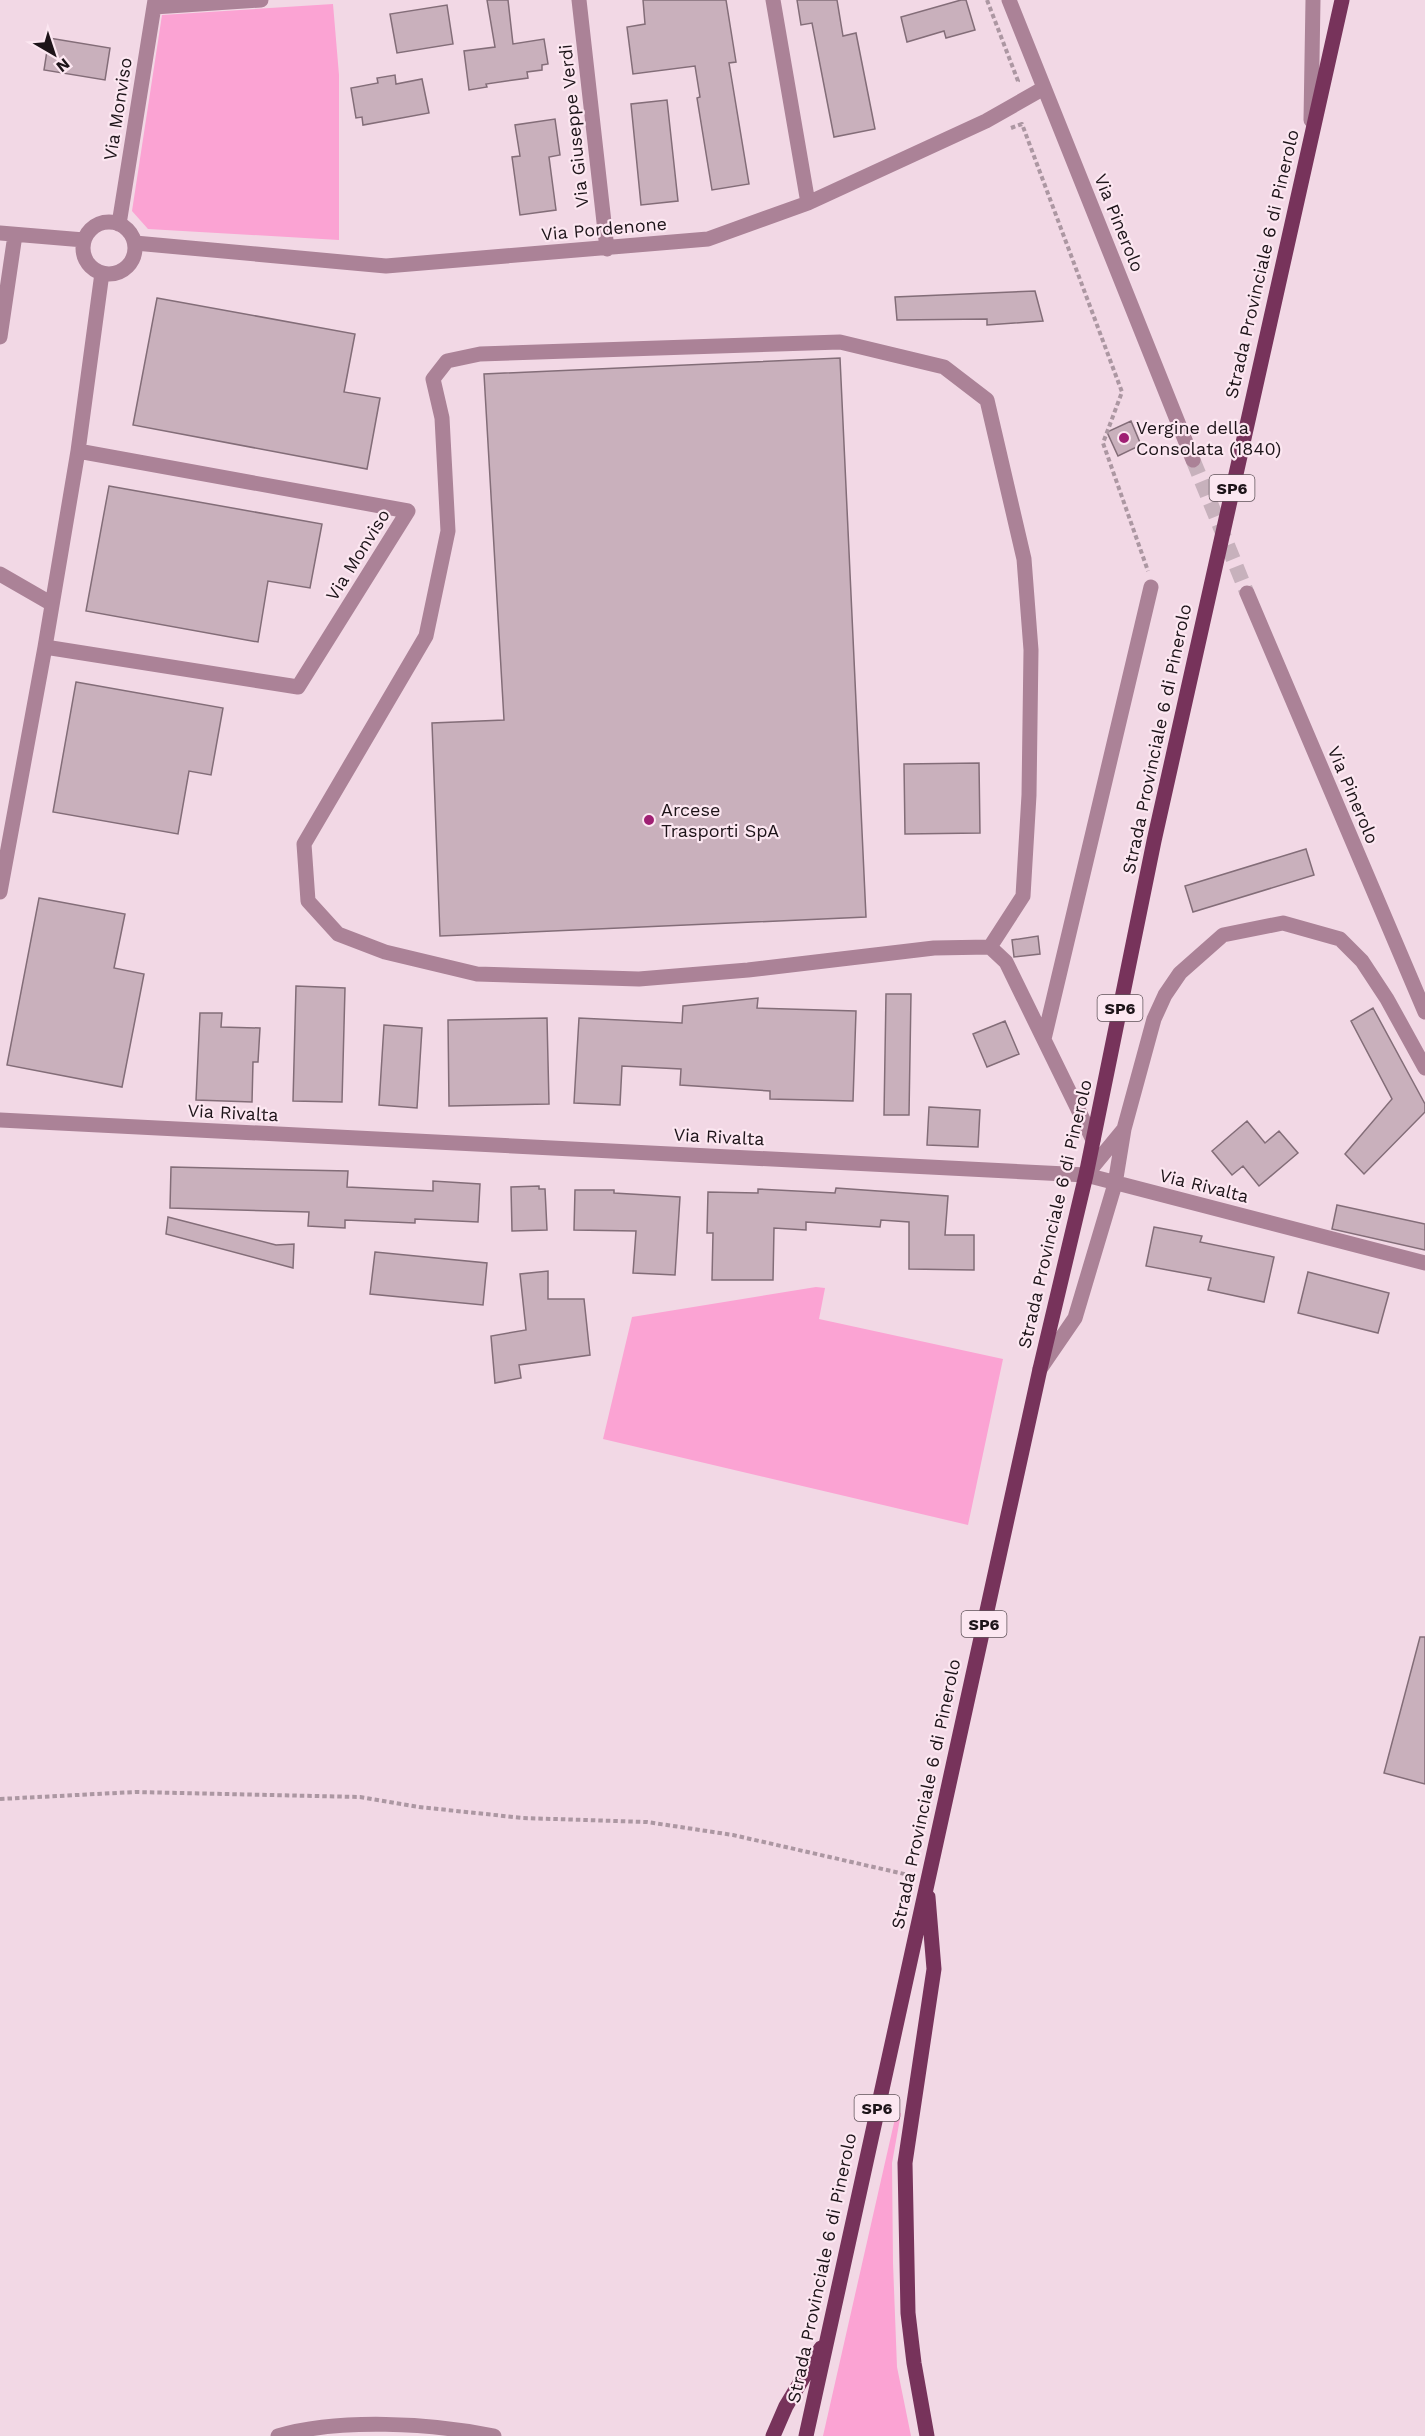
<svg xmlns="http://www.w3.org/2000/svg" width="1425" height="2436" font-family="'Work Sans',sans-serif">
<rect width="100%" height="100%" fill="#f2d8e5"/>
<!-- green -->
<path fill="#fba3d3" d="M 333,4 L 339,75 L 339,240 L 148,229 L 132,211 L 162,15 Z
M 816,1287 L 825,1288 L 819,1319 L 1003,1359 L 968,1525 L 603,1439 L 632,1317 Z
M 901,2113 L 892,2163 L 893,2263 L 897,2367 L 911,2436 L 823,2436 L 896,2114 Z"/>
<!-- building -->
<path fill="#c9b0bc" stroke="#836d78" stroke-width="1.5" d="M 487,0 L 508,0 L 513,44 L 544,39 L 548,64 L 542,65 L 542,70 L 527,72 L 528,78 L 486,84 L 487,87 L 469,90 L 464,51 L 495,47 Z
M 643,0 L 726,0 L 736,62 L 729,63 L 749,184 L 712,190 L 697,98 L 700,97 L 695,66 L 633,74 L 627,27 L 645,24 Z
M 797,0 L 837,0 L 843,36 L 856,33 L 875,129 L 834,137 L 812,23 L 801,25 Z
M 961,0 L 966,0 L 975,30 L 946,38 L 944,31 L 907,42 L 901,17 Z
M 447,5 L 453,44 L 397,53 L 390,14 Z
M 49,38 L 110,48 L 105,80 L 44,70 Z
M 395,75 L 396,84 L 422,79 L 429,113 L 363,125 L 362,117 L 356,118 L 351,88 L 378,83 L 377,78 Z
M 667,100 L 678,201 L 641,205 L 631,104 Z
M 555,119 L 560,155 L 549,157 L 556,210 L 520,215 L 512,157 L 520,156 L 515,125 Z
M 1035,291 L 1043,321 L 987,325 L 987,319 L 897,320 L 895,297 Z
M 157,298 L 355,334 L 344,392 L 380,398 L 367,469 L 133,425 Z
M 840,358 L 866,917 L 440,936 L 432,723 L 504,720 L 484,374 Z
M 1131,421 L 1141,445 L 1118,456 L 1107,432 Z
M 109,486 L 322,524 L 310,588 L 268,581 L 258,642 L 86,611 Z
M 76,682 L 223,708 L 211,775 L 189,771 L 178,834 L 53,812 Z
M 979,763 L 980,833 L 905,834 L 904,764 Z
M 1306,849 L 1314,875 L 1193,912 L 1185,886 Z
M 39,898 L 125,914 L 114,968 L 144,974 L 122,1087 L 7,1065 Z
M 1038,936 L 1040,954 L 1014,957 L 1012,940 Z
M 296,986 L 345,988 L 342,1102 L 293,1101 Z
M 886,994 L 911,994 L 909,1115 L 884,1115 Z
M 758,998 L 757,1008 L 856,1011 L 853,1101 L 770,1099 L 770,1091 L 680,1085 L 681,1069 L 622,1066 L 620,1105 L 574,1103 L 579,1018 L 682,1023 L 683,1006 Z
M 1373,1008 L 1425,1104 L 1425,1112 L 1364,1174 L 1345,1154 L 1392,1099 L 1351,1021 Z
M 200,1013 L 222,1013 L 221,1027 L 260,1028 L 258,1062 L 253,1062 L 252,1102 L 196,1100 Z
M 547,1018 L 549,1104 L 449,1106 L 448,1020 Z
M 1005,1021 L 1019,1054 L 987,1067 L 973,1034 Z
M 384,1025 L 422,1028 L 417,1108 L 379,1105 Z
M 929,1107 L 980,1110 L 978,1147 L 927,1145 Z
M 1247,1121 L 1265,1143 L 1279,1131 L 1298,1153 L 1259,1186 L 1243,1166 L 1232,1175 L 1212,1151 Z
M 171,1167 L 348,1171 L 347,1187 L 433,1191 L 433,1181 L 480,1184 L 478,1222 L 415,1219 L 415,1223 L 345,1220 L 345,1228 L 308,1226 L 309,1212 L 170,1208 Z
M 539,1186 L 539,1189 L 545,1189 L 547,1230 L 512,1231 L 511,1187 Z
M 836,1188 L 948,1196 L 945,1235 L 974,1235 L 974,1270 L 909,1269 L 909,1222 L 881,1220 L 880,1227 L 806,1222 L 806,1230 L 774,1228 L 773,1280 L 712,1280 L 713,1233 L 707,1233 L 708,1192 L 758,1193 L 758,1189 L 835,1193 Z
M 575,1190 L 614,1190 L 614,1193 L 680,1197 L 675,1275 L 633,1273 L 636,1231 L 574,1230 Z
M 1337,1205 L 1425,1224 L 1425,1250 L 1332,1229 Z
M 168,1217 L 276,1245 L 294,1244 L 293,1268 L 166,1234 Z
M 1154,1227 L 1202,1236 L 1200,1242 L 1274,1257 L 1264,1302 L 1208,1290 L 1211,1278 L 1146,1266 Z
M 375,1252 L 487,1263 L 483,1305 L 370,1294 Z
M 548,1271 L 548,1299 L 584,1299 L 590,1355 L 519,1365 L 521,1378 L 495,1383 L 491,1336 L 526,1330 L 520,1274 Z
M 1308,1272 L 1389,1293 L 1378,1333 L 1298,1313 Z
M 1420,1637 L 1425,1637 L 1425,1784 L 1384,1773 Z"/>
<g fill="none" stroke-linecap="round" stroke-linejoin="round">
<!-- minor-tunnel -->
<path stroke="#c7b1bc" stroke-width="15" stroke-dasharray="15 8" stroke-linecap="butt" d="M 1193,460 L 1247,593"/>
<!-- path -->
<path stroke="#ac97a2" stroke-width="4" stroke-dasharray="4.5 3" stroke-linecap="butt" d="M 987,0 L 1018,81 L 1017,83
M 1011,128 L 1022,124 L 1122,392 L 1103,443 L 1148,571
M 0,1799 L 135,1792 L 360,1797 L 419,1807 L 523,1818 L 647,1822 L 733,1835 L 913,1876"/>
<!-- minor -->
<path stroke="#ab8297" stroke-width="15" d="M 579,0 L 607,249
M 773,0 L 808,203
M 1009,0 L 1193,460
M 154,7 L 261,0
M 1311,120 L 1313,0
M83 248a26 26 0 1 1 52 0a26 26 0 1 1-52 0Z
M 119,224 L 155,0
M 0,233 L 84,240
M 135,243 L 386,266 L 708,239 L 808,203 L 986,121 L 1044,88
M 0,337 L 15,235
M 0,574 L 52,604
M 1247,593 L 1425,1012
M 45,647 L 298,687 L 408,511 L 78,451
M 0,892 L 45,647 L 78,451 L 102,273
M 990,947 L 1023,896 L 1029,795 L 1031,650 L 1024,559 L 987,400 L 944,367 L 840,342 L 480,354 L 447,361 L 433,379 L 442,418 L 448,531 L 426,636 L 304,844 L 308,901 L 338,934 L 385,952 L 477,974 L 639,979 L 748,970 L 934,948 L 990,947 L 1006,962 L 1093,1140
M 1044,1039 L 1151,587
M 0,1120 L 1086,1175 L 1425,1263
M 1086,1175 L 1124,1129
M 1040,1369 L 1075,1318 L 1115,1184 L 1124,1129 L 1154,1019 L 1165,995 L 1180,973 L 1223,935 L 1283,923 L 1340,939 L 1362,961 L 1387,999 L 1425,1068
M 278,2436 C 339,2418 432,2423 494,2436"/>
<!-- major -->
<path stroke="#77335b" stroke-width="15" d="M 773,2436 L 786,2406 L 821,2348
M 806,2436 L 1040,1369 L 1086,1175 L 1154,841 L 1342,0
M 927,2436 L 914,2363 L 908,2313 L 905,2163 L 934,1969 L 928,1897"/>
</g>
<!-- markers -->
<g fill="#9f1f73" stroke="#fce7f1" stroke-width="2">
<circle cx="1124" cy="438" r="6"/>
<circle cx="649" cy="820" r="6"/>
</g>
<g text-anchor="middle" stroke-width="4.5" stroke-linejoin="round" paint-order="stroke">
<!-- shield labels -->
<g fill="#fce7f1" stroke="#60535a" stroke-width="1.5">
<rect x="1209.5" y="475" width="45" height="26" rx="4.5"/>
<rect x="1097.5" y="995" width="45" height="26" rx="4.5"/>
<rect x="961.5" y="1611" width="45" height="26" rx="4.5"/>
<rect x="854.5" y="2095" width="45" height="26" rx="4.5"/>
</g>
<g font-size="16" font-weight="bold" fill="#1d1419">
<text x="1232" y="494">SP6</text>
<text x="1120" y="1014">SP6</text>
<text x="984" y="1630">SP6</text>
<text x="877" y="2114">SP6</text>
</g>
<!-- street labels -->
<g font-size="18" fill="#1d1419" stroke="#fce7f1">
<text transform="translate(118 109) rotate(-81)" y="6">Via Monviso</text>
<text transform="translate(574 126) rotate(-96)" y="6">Via Giuseppe Verdi</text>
<text transform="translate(1119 223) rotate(68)" y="6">Via Pinerolo</text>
<text transform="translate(604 229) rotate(-5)" y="6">Via Pordenone</text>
<text transform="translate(1262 264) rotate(-77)" y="6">Strada Provinciale 6 di Pinerolo</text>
<text transform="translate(358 555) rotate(-58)" y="6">Via Monviso</text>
<text transform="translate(1157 739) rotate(-78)" y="6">Strada Provinciale 6 di Pinerolo</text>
<text transform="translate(1353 795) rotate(67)" y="6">Via Pinerolo</text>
<text transform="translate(233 1113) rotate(3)" y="6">Via Rivalta</text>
<text transform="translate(719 1137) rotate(3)" y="6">Via Rivalta</text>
<text transform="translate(1204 1186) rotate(14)" y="6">Via Rivalta</text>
<text transform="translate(1055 1214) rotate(-77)" y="6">Strada Provinciale 6 di Pinerolo</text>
<text transform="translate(926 1794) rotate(-78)" y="6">Strada Provinciale 6 di Pinerolo</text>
<text transform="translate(822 2268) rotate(-78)" y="6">Strada Provinciale 6 di Pinerolo</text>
</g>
<!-- poi labels -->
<g font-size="18" fill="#1d1419" stroke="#fce7f1" text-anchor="start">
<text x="1136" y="434">Vergine della<tspan x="1136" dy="21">Consolata (1840)</tspan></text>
<text x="661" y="816">Arcese<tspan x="661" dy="21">Trasporti SpA</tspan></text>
</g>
</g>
<!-- north arrow -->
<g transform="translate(54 54) rotate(141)" stroke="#fce7f1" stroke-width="4.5" paint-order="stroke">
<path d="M0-4.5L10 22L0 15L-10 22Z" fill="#1d1419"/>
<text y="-9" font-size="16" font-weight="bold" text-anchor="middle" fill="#1d1419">N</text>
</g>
</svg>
